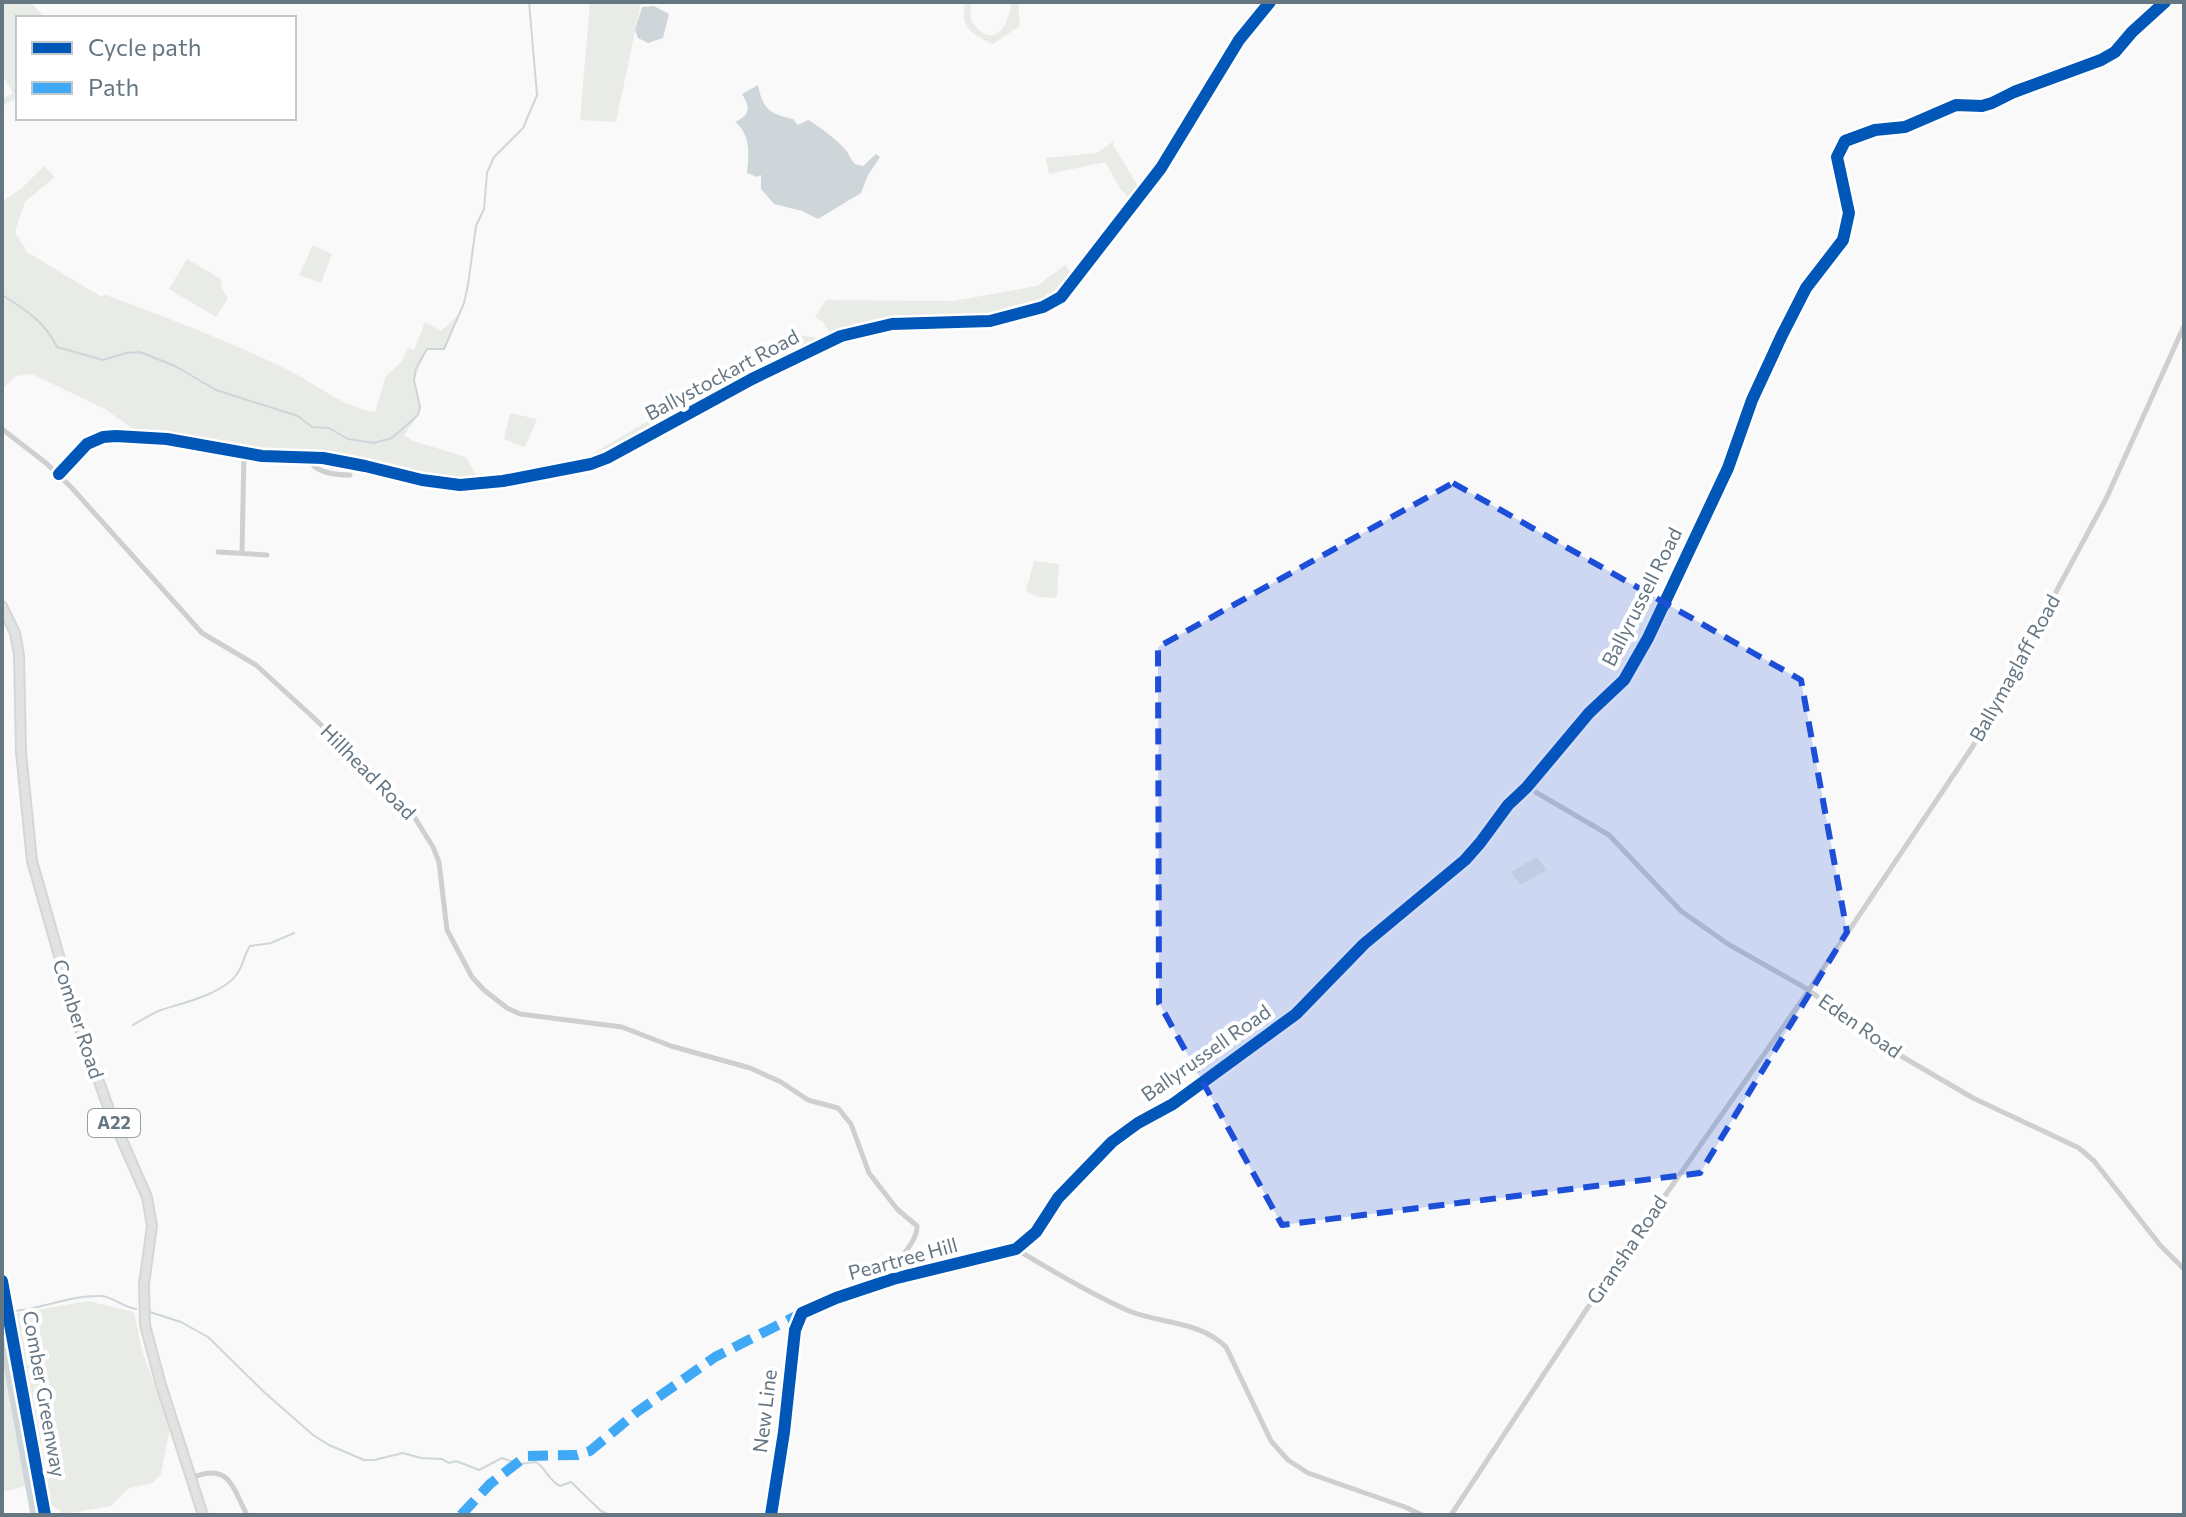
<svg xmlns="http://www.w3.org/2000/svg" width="2186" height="1517" font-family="Commissioner,sans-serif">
<rect width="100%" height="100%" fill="#f9f9f9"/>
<!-- green -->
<path fill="#e8ebe6" d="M 2,2 L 30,2 L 46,18 L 18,18 L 18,97 L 2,106 L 2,99 L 13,93 L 2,74 Z
M 590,2 L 641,2 L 616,122 L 580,120 Z
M 965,2 L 970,2 L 971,20 C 991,51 1009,30 1011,2 L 1018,2 L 1020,26 L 993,44 C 970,33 961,29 965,2 Z
M 1115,140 L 1113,145 L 1138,186 L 1145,190 L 1135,205 L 1120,188 L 1105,162 L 1049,174 L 1046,158 L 1097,153 Z
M 44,166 L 55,177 L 25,202 L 15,232 L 27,252 L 100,296 L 106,295 C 165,317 224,339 282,367 C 313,381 341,407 375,412 L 386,376 L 401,362 L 408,348 L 414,350 L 425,322 L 441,331 L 459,314 C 454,324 450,341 444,349 L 427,349 L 414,380 L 420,407 L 418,415 L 404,435 L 413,441 L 466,457 L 479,480 L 435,479 L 312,452 L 264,451 L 262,456 L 244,448 L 139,433 L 105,409 L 32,374 L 16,376 L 2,389 L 2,202 L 21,189 Z
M 313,245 L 332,254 L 321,283 L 299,275 Z
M 187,259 L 221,279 L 222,289 L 228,298 L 216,317 L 169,289 Z
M 1065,265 L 1076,278 C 1031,336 955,316 891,322 C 870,324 851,330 831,337 L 824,323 L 815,317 L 826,300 L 953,301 L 1037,286 Z
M 790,334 L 818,338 L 821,343 L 751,377 L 605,456 L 575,464 L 709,385 L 751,364 Z
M 510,413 L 537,419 L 526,445 L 523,447 L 504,439 Z
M 1034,561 L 1059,564 L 1057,595 L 1054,598 L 1039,597 L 1026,591 Z
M 1536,857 L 1547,870 L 1520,885 L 1511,872 Z
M 88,1301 L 134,1312 L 142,1350 L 170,1428 L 161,1474 L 153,1483 L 129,1488 L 111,1506 L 64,1514 L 27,1486 L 2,1492 L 2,1316 Z"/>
<!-- water -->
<path fill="#ced6d9" d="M 654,6 L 669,14 L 663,38 L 648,43 L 638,38 L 635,30 L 642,7 Z
M 758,85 C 763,110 770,114 793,119 L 798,125 L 808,120 C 815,123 838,141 844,148 C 849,153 850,159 855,164 L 863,166 L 876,154 L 880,157 L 868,175 L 861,193 L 818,219 L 802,211 L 774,204 L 761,189 L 761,175 L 757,177 L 747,173 C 749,155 751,134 735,122 C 750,115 751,108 742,94 Z"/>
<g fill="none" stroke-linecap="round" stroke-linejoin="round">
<!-- stream -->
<path stroke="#ced6d9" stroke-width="2" d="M 2,295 C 25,309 45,322 57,347 L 103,360 L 126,353 L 140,352 L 175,366 L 216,390 L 298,416 L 312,427 L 329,428 L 348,439 L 374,443 L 392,438 L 418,415 L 420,407 L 414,380 L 416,368 L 427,349 L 444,349 L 464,303 L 468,285 L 476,226 L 484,209 L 487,173 L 494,157 L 523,128 L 537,95 L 529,2
M 133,1025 C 142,1020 151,1014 161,1010 C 183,1003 223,994 237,974 C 243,966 244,955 250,946 L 271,943 L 294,933
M 15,1311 C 44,1308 72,1295 101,1296 C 114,1297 123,1307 136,1309
M 150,1312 L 181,1322 L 208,1337 L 264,1392 L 313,1435 L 329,1445 L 364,1460 L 374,1460 L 403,1453 L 421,1458 L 442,1459 L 449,1463 L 456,1461 L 479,1470 L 502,1458 L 519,1464 L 536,1462 C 547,1469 547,1479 560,1486 L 571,1482 L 601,1511 L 610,1515"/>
<!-- river -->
<path stroke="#ced6d9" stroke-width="9" d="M 2,1332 L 35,1515"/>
<defs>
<path id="highway" d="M 2,606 L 15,633 L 19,655 L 21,752 L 32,861 L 79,1026 L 111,1115 L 147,1197 L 152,1226 L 144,1284 L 145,1325 L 161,1385 L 203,1515"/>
</defs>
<!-- highway casing -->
<use href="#highway" stroke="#d5d6d6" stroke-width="12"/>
<!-- minor -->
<path stroke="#cecfd0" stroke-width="5" d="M 2,429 L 46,463 L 71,487 L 202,633 L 256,665 L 314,718 L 415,818 L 433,847 L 439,862 L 447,930 L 472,977 L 484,990 L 507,1008 L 520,1014 L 622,1027 L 671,1046 L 750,1068 L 781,1082 L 808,1100 L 838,1108 L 851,1124 L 869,1173 L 897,1209 L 917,1226 C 917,1246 893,1259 893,1279
M 312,457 L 312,464 C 320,473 338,475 350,475
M 59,474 L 87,444 L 103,437 L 116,436 L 167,439 L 262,456 L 323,458 L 365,466 L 422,480 L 460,485 L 503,481 L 591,464 L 607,458 L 752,379 L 841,336 L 892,324 L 990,321 L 1043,307 L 1061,297 L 1161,168 L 1239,40 L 1270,2
M 218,552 L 267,555
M 242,553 L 244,453
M 1527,787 L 1609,835 L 1681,911 L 1728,944 L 1807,989 L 1884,1046 L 1973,1098 L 2079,1148 L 2094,1161 L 2160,1245 L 2184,1269
M 1016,1249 C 1052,1271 1091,1294 1129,1311 C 1162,1324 1200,1321 1226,1347 L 1271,1441 L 1288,1460 L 1308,1473 L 1405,1507 L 1422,1515
M 191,1478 C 229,1462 232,1486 247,1515
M 771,1515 L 784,1432 L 795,1330 L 802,1313 L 836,1298 L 893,1279 L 1016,1249 L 1036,1232 L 1058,1198 L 1112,1142 L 1138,1123 L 1173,1104 L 1296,1014 L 1364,944 L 1465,860 L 1480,843 L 1508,805 L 1527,787 L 1589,713 L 1624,680 L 1648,638 L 1728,468 L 1752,400 L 1782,335 L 1806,288 L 1843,240 L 1849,213 L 1837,157 L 1845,141 L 1875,130 L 1905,127 L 1956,105 L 1982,106 L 1992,103 L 2014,92 L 2101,60 L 2115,52 L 2132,32 L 2165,2
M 1451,1515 L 1606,1280 L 1809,990 L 1973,746 L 2106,499 L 2184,326"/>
<!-- highway -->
<use href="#highway" stroke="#e1e2e2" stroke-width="8"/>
<!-- quiet -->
<path stroke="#3fa9f5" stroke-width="10" stroke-dasharray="20 10" stroke-linecap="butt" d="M 461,1515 L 490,1484 L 526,1456 L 577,1455 L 590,1451 L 637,1412 L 715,1357 L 802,1313"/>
<defs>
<path id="cycleway" d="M 59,474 L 87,444 L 103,437 L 116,436 L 167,439 L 262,456 L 323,458 L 365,466 L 422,480 L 460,485 L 503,481 L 591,464 L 607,458 L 752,379 L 841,336 L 892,324 L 990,321 L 1043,307 L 1061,297 L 1161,168 L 1239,40 L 1270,2
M 2,1281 L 45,1515
M 771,1515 L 784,1432 L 795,1330 L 802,1313 L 836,1298 L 893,1279 L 1016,1249 L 1036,1232 L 1058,1198 L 1112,1142 L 1138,1123 L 1173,1104 L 1296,1014 L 1364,944 L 1465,860 L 1480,843 L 1508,805 L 1527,787 L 1589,713 L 1624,680 L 1648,638 L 1728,468 L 1752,400 L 1782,335 L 1806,288 L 1843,240 L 1849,213 L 1837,157 L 1845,141 L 1875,130 L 1905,127 L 1956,105 L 1982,106 L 1992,103 L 2014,92 L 2101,60 L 2115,52 L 2132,32 L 2165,2"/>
</defs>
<!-- cycleway casing -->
<use href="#cycleway" stroke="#fff" stroke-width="17"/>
<!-- cycleway -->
<use href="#cycleway" stroke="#0057b8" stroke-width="12"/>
</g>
<!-- marked area -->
<path fill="#1d4ed8" fill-opacity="0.2" stroke="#1d4ed8" stroke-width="6" stroke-dasharray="16 10" stroke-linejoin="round" d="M 1453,483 L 1801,680 L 1847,932 L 1700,1173 L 1282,1225 L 1159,1003 L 1158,647 Z"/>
<g text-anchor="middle" stroke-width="8" stroke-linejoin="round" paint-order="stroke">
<!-- shield labels -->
<rect fill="#fff" stroke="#939fa8" stroke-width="2" x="88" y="1109" width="52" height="28" rx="6"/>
<g font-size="18" font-weight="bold" fill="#657683">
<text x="114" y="1129">A22</text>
</g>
<!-- street labels -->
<g font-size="20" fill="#657683" stroke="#fff">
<text transform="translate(722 375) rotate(-28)" y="7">Ballystockart Road</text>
<text transform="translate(1642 597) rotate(-63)" y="7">Ballyrussell Road</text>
<text transform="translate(2015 668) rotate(-61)" y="7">Ballymaglaff Road</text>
<text transform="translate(368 772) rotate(45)" y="7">Hillhead Road</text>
<text transform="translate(78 1019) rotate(72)" y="7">Comber Road</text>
<text transform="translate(1860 1026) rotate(35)" y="7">Eden Road</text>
<text transform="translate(1206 1053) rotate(-35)" y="7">Ballyrussell Road</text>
<text transform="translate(1627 1250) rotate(-56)" y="7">Gransha Road</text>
<text transform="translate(903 1259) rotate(-15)" y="7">Peartree Hill</text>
<text transform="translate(44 1394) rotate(80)" y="7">Comber Greenway</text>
<text transform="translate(765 1411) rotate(-83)" y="7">New Line</text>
</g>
</g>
<!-- border -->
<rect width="2186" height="1517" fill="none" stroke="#657683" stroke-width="8"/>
<!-- legend -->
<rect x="16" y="16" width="280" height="104" fill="#ffffff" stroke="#c1c8cd" stroke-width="2"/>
<rect x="32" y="42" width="40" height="12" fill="#0057b8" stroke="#c1c8cd" stroke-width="2"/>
<text x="88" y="56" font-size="24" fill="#657683">Cycle path</text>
<rect x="32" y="82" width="40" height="12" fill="#3fa9f5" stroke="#c1c8cd" stroke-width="2"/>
<text x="88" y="96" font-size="24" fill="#657683">Path</text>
</svg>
